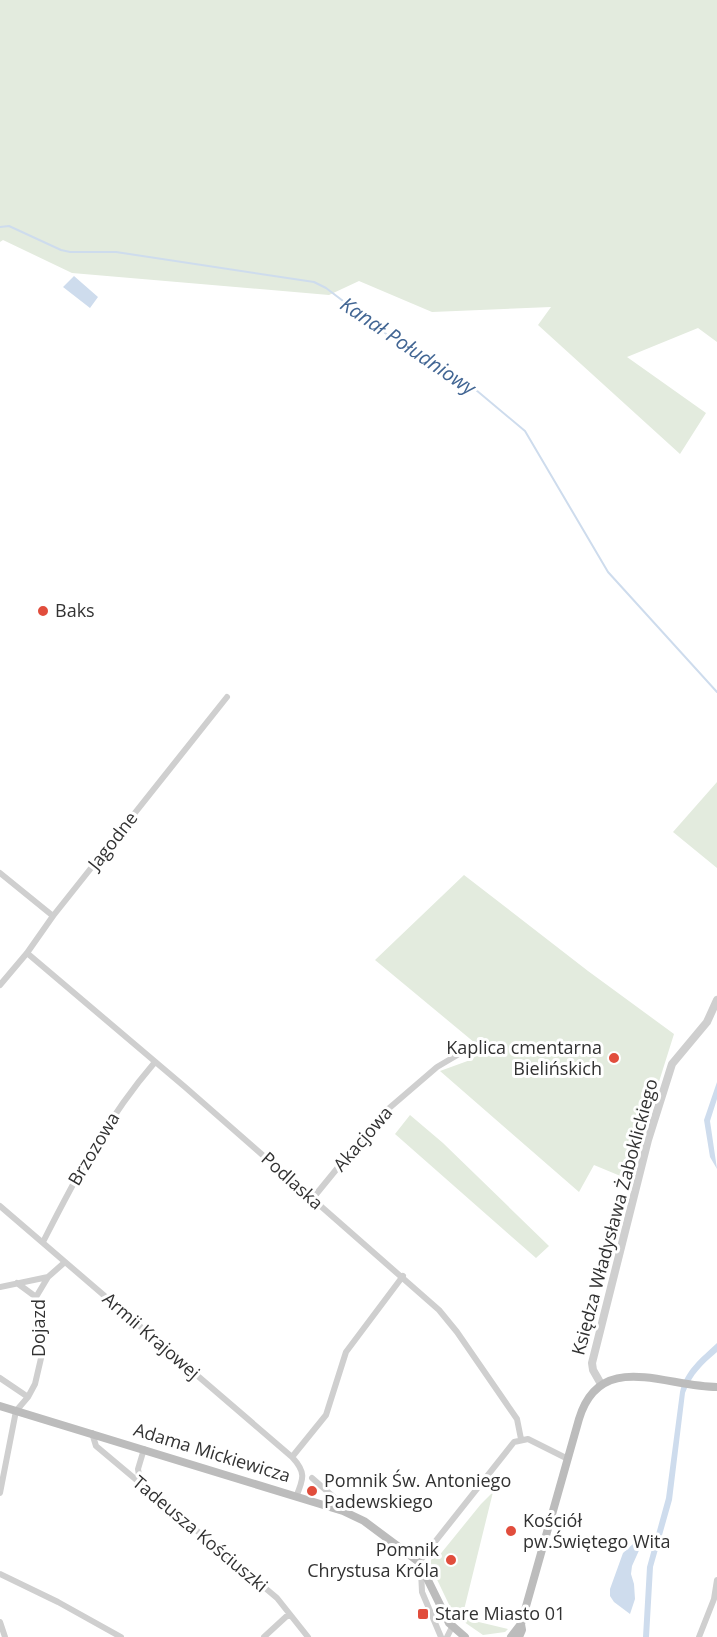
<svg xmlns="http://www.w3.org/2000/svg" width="717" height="1637" font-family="'Open Sans',sans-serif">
<rect width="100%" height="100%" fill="#fff"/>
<!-- green -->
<path fill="#e3ebde" d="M 0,0 L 717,0 L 717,342 L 698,328 L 627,357 L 706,413 L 680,454 L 538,325 L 551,307 L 432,312 L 359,281 L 329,295 L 72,273 L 3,240 L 0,242 Z
M 717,782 L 717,868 L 673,832 Z
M 464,875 L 588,971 L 674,1034 L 635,1158 L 630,1180 L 594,1165 L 579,1192 L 440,1071 L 473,1059 L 481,1048 L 375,960 Z
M 410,1115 L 443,1143 L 549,1246 L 536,1258 L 395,1134 Z
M 493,1492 L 462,1618 L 508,1629 L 505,1632 L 483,1635 L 454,1615 L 431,1567 L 431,1560 L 434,1556 L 438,1557 L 481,1504 Z"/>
<!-- water -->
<path fill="#cedced" d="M 74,276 L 98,297 L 90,308 L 63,287 Z
M 717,1082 L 717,1099 L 710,1121 L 717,1169 L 710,1157 L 704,1120 Z
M 717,1343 L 717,1352 C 703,1364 692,1374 685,1393 L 672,1500 L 653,1567 L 649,1637 L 643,1637 L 647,1567 L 666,1498 L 680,1392 C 685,1370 701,1358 717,1343 Z
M 634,1543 L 640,1543 L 641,1546 L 632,1566 L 631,1574 L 634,1584 L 635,1599 L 630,1614 L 614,1602 L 610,1596 L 610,1589 L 623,1553 Z"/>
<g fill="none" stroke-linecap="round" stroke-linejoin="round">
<!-- stream -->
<path stroke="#cedced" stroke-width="2" d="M 0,227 L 9,226 L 61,250 L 70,252 L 116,252 L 314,282 L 326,288 L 393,339 L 451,369 L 525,431 L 608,572 L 717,692"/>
<!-- minor -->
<path stroke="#cfcfcf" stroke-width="6" d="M 0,873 L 53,916
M 27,953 L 185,1087 L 439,1310 L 457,1332 L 517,1419 L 521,1439
M 0,985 L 27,953 L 53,916 L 227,697
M 313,1198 L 380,1116 L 437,1067 L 476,1044
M 0,1206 L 292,1457 C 306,1472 304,1478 296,1497
M 43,1242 C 76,1177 107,1118 155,1062
M 17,1283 L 36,1297
M 0,1287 L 48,1277
M 0,1378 L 28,1397
M 92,1433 L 96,1446 L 277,1598 L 308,1637
M 292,1457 L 326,1415 L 346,1352 L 403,1276
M 312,1478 L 336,1499 L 343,1511
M 140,1482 L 138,1469 L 144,1449
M 0,1493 L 16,1411 L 28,1397 L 35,1384 L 42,1354 L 36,1297 L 48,1277 L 65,1262
M 419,1562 L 514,1442 L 528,1439 L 568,1459
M 421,1570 L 422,1592 L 441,1637
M 0,1574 L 58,1602 L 121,1637
M 0,1622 L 5,1637
M 264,1637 L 289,1614
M 447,1637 L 452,1627
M 699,1637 L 714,1599 L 717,1580"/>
<!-- tertiary -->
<path stroke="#cfcfcf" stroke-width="8" d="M 601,1384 L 593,1370 L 592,1363 L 648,1140 L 672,1064 L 707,1022 L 717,1000"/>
<!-- secondary -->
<path stroke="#bcbcbc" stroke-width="8" d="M 0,1406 L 343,1511 L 364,1521 L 419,1562 L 449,1623 L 465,1637
M 511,1637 L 521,1624
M 519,1637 L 522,1630 L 521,1624 L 579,1419 C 600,1349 665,1387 717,1387"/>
</g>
<!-- markers -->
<g fill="#e14d3c" stroke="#fff" stroke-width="2">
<circle cx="43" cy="611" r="6"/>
<circle cx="614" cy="1058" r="6"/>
<circle cx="312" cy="1491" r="6"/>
<circle cx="511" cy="1531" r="6"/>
<circle cx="451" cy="1560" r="6"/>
<rect x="417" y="1608" width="12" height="12" rx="3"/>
</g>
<g text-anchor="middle" stroke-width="6" stroke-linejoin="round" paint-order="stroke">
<!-- poi labels -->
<g font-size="18" fill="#323232" stroke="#fff" text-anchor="start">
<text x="55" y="617">Baks</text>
<text x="602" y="1054" text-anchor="end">Kaplica cmentarna<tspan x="602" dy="21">Bielińskich</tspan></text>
<text x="324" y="1487">Pomnik Św. Antoniego<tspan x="324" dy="21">Padewskiego</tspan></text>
<text x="523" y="1527">Kościół<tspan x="523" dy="21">pw.Świętego Wita</tspan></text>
<text x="439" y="1556" text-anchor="end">Pomnik<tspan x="439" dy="21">Chrystusa Króla</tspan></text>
<text x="435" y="1620">Stare Miasto 01</text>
</g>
<!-- street labels -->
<g font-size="18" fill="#323232" stroke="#fff">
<text transform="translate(113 841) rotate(-52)" y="6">Jagodne</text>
<text transform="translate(363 1139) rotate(-49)" y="6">Akacjowa</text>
<text transform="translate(94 1149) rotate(-59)" y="6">Brzozowa</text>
<text transform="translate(292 1181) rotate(42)" y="6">Podlaska</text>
<text transform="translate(615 1217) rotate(-75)" y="6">Księdza Władysława Żaboklickiego</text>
<text transform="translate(39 1328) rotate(-90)" y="6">Dojazd</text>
<text transform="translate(151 1336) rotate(41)" y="6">Armii Krajowej</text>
<text transform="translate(212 1453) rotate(17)" y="6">Adama Mickiewicza</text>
<text transform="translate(200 1534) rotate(40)" y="6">Tadeusza Kościuszki</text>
</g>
<!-- water labels -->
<g font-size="20" font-style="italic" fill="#416593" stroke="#fff">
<text transform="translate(408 346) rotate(34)" y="7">Kanał Południowy</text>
</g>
</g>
</svg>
